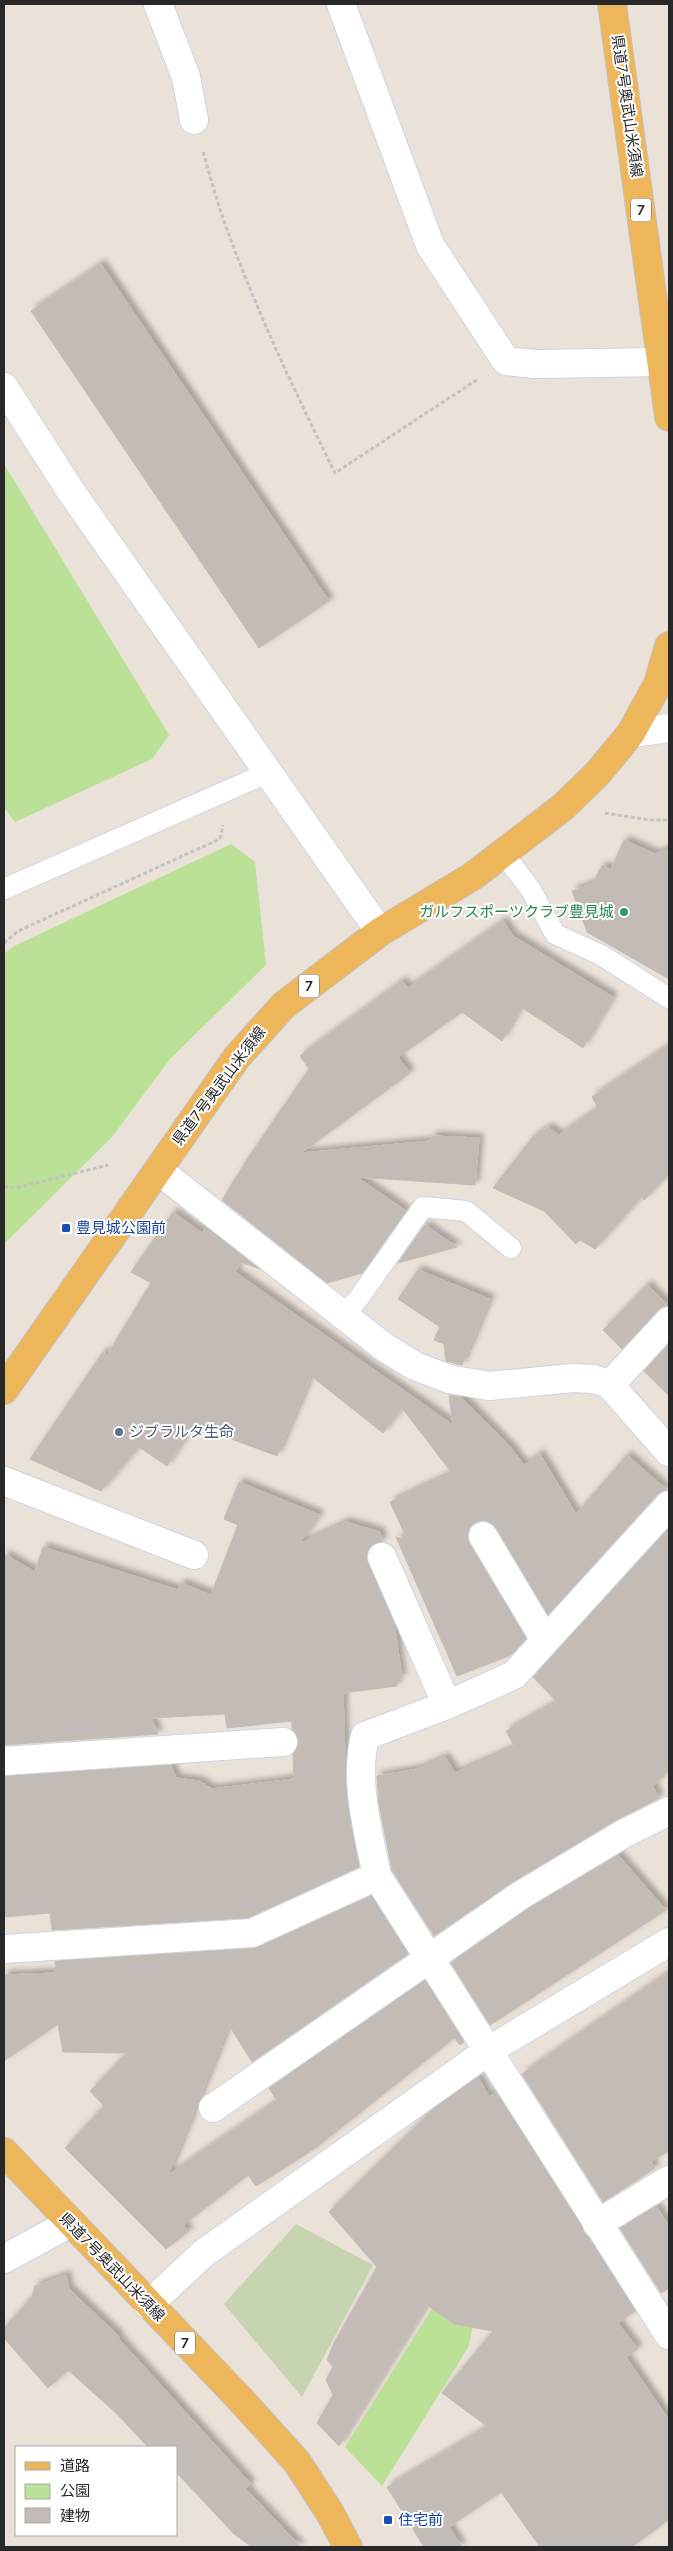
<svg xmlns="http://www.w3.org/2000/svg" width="673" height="2551" font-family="'Nunito Sans','Noto Sans JP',sans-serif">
<defs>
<filter id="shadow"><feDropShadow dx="4.5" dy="-4.5" stdDeviation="2.5" flood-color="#0004"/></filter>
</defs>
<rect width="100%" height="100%" fill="#eae1d9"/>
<!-- green -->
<path fill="#bbe196" d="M 4,464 L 169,735 L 152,759 L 15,822 L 4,808 Z
M 231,844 L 255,862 L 266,965 L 170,1059 L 112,1137 L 4,1244 L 4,954 L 14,946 Z
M 450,2280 L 476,2309 L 469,2346 L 382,2486 L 345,2447 Z"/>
<!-- cemetery -->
<path fill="#c7d4b1" d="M 296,2224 L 373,2265 L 302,2397 L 224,2304 Z"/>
<!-- building -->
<path fill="#c3bbb6" stroke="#c5bcb3" filter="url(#shadow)" d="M 101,264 L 329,601 L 259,648 L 31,311 Z
M 624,840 L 655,854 L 669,849 L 669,979 L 587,932 L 572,891 L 593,883 L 602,866 L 611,869 Z
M 503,921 L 513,936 L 613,997 L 583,1048 L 521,1007 L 502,1041 L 462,1012 L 398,1057 L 410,1073 L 301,1153 L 431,1141 L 432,1136 L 479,1138 L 475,1185 L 357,1177 L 406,1211 L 362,1273 L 327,1283 L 222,1200 L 248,1158 L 309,1069 L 300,1056 L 402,981 L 408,988 Z
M 669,1045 L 669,1174 L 644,1200 L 642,1196 L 595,1249 L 580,1240 L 576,1244 L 544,1211 L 493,1188 L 533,1137 L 548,1127 L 559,1135 L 598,1108 L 592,1097 Z
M 173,1212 L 202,1233 L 206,1227 L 260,1269 L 241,1262 L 235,1272 L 453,1425 L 449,1395 L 461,1397 L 511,1448 L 524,1465 L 540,1454 L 576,1514 L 627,1455 L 667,1490 L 657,1494 L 548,1615 L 496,1528 L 491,1523 L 483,1520 L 475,1523 L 469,1529 L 467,1536 L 470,1544 L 526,1639 L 511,1655 L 457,1676 L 396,1537 L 408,1541 L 390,1502 L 452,1473 L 402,1408 L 383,1433 L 311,1376 L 277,1456 L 194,1425 L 167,1466 L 139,1447 L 101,1491 L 30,1459 L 103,1352 L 107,1355 L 151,1283 L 131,1272 Z
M 425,1225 L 457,1247 L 398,1263 Z
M 418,1270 L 490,1299 L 462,1365 L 446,1361 L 444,1344 L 434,1340 L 440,1327 L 398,1299 Z
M 647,1285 L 669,1306 L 658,1310 L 622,1349 L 603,1330 Z
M 669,1344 L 669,1396 L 644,1371 Z
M 239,1482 L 320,1515 L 299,1544 L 346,1522 L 380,1532 L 382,1542 L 370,1547 L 366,1556 L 394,1622 L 402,1679 L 396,1678 L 397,1686 L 343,1693 L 346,1790 L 359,1867 L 248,1918 L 52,1930 L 50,1913 L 4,1917 L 4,1776 L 171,1765 L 176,1778 L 199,1781 L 212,1789 L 294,1779 L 293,1753 L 299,1741 L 292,1730 L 292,1721 L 227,1728 L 225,1714 L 151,1718 L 158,1734 L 4,1745 L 4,1554 L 35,1572 L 43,1547 L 178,1590 L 181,1583 L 211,1595 L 238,1525 L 224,1519 Z
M 669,1528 L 669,1769 L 653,1787 L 659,1798 L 615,1821 L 513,1882 L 434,1936 L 392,1870 L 379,1804 L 377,1776 L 418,1769 L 445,1757 L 455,1773 L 515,1747 L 506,1731 L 557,1702 L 533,1677 Z
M 618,1855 L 666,1910 L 490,2025 L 451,1963 L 529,1908 Z
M 371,1896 L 408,1954 L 252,2062 L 229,2025 L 168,2175 L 277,2101 L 269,2088 L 425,1980 L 464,2042 L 460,2045 L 454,2038 L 314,2149 L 256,2186 L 248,2175 L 183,2225 L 189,2231 L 166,2249 L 65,2148 L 104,2106 L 90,2091 L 127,2053 L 63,2052 L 58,2024 L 4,2061 L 4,1975 L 56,1973 L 55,1961 L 253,1949 Z
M 669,1972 L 669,2151 L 651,2161 L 655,2168 L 603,2202 L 522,2074 Z
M 478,2077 L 489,2097 L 496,2092 L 635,2311 L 618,2323 L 638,2349 L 626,2357 L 669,2420 L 669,2519 L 632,2547 L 540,2547 L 501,2492 L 449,2527 L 462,2547 L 424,2547 L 387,2487 L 488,2427 L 442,2393 L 493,2331 L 454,2324 L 427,2305 L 339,2446 L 317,2423 L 333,2395 L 326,2380 L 333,2367 L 327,2360 L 335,2341 L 377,2267 L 329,2212 L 433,2109 Z
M 656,2206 L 669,2226 L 669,2288 L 661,2293 L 620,2228 Z
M 66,2275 L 69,2289 L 120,2337 L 118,2338 L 251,2484 L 246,2489 L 301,2547 L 252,2547 L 234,2534 L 176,2472 L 176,2447 L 148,2447 L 117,2414 L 68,2370 L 48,2388 L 4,2338 L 4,2328 L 32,2297 L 35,2286 Z"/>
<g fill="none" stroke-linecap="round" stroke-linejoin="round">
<defs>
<path id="service" d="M 504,854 L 531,890 L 555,934 L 601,955 L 669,998
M 4,889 L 267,773
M 344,1315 L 359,1298 L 423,1207 L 466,1211 L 511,1248"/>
<path id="minor" d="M 158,4 L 186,77 L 194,120
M 341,4 L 430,245 L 506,361 L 535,364 L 661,362
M 631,733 L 669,728
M 158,1170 L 384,1347 L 415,1366 L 449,1379 L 489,1386 L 573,1378 L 594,1379 L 610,1385 L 669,1452
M 610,1385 L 669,1321
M 4,1481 L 194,1555
M 483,1536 L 545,1640
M 382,1557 L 447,1705
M 4,1761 L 283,1742
M 377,1876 C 368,1831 354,1781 365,1736 L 447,1705 L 514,1675 L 669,1505
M 4,1949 L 252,1933 L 377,1876 L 669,2335
M 213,2108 L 521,1895 L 623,1834 L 669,1811
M 597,2224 L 669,2180
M 4,2259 L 70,2223
M 148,2305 L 204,2253 L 488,2051 L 669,1942"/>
<path id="tertiary" d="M 4,387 L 70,490 L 380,932"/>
<path id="primary" d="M 612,4 L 669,417
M 4,1390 L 237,1057 L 284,1005 L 380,932 L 473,876 L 563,807 L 597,774 L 631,733 L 658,684 L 669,646
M 4,2152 L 240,2399 L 297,2462 L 330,2513 L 348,2547"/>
</defs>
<!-- service casing -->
<use href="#service" stroke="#cfd5e1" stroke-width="22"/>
<!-- minor casing -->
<use href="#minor" stroke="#cfd5e1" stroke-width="30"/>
<!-- tertiary casing -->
<use href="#tertiary" stroke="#cfd5e1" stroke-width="30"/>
<!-- primary casing -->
<use href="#primary" stroke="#c3c3c3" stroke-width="30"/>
<!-- path -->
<path stroke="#c3c3c3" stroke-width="3" stroke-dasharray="4 2.5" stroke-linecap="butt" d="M 203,152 C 210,175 216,199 224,221 C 255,308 294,390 335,473 L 478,379
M 605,813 L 650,820 L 669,820
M 4,943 L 18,931 L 220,839 L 223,825
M 4,1187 L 16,1188 L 108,1165"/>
<!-- service -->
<use href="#service" stroke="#fff" stroke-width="20"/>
<!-- minor -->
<use href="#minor" stroke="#fff" stroke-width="28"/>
<!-- tertiary -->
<use href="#tertiary" stroke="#fff" stroke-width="28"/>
<!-- primary -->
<use href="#primary" stroke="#eeb65b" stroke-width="28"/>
</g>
<!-- markers -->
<circle fill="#2e9e5b" stroke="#fff" stroke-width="2" cx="624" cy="912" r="5"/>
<g fill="#1a4fb4" stroke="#fff" stroke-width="2">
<rect x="61" y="1223" width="10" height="10" rx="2.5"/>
<rect x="383" y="2515" width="10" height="10" rx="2.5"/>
</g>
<circle fill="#5c6f8a" stroke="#fff" stroke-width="2" cx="119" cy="1432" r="5"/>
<g text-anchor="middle" stroke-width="4" stroke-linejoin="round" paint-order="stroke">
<!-- shield labels -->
<g fill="#fff" stroke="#686868" stroke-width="1">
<rect x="631" y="198.5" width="20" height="23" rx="4"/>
<rect x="299" y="974.5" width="20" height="23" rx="4"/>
<rect x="175" y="2331.5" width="20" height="23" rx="4"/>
</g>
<g font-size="14" font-weight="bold" fill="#282828">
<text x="641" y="215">7</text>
<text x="309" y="991">7</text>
<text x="185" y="2348">7</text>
</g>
<!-- street labels -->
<g font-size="15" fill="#282828" stroke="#fff">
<text transform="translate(627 106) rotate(82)" y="5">県道7号奥武山米須線</text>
<text transform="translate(219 1086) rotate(-53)" y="5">県道7号奥武山米須線</text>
<text transform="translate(112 2267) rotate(46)" y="5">県道7号奥武山米須線</text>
</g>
<!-- leisure labels -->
<g font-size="15" fill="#27864d" stroke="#fff" text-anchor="end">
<text x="614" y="917">ガルフスポーツクラブ豊見城</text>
</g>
<!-- transit labels -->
<g font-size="15" fill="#164399" stroke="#fff" text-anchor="start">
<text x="76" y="1233">豊見城公園前</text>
<text x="398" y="2525">住宅前</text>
</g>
<!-- service labels -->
<g font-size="15" fill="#4e5e75" stroke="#fff" text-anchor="start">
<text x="129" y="1437">ジブラルタ生命</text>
</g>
</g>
<!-- border -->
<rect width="673" height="2551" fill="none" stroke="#282828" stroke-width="10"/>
<!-- legend -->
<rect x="15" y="2446" width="162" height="90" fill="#ffffff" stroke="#a9a9a9"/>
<rect x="25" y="2462" width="25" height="8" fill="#eeb65b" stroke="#a9a9a9"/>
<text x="60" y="2471" font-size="15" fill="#282828">道路</text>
<rect x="25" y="2484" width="25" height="15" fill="#bbe196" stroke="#a9a9a9"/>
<text x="60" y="2496" font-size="15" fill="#282828">公園</text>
<rect x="25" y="2508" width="25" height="15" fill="#c3bbb6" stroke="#a9a9a9"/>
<text x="60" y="2521" font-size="15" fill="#282828">建物</text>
</svg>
